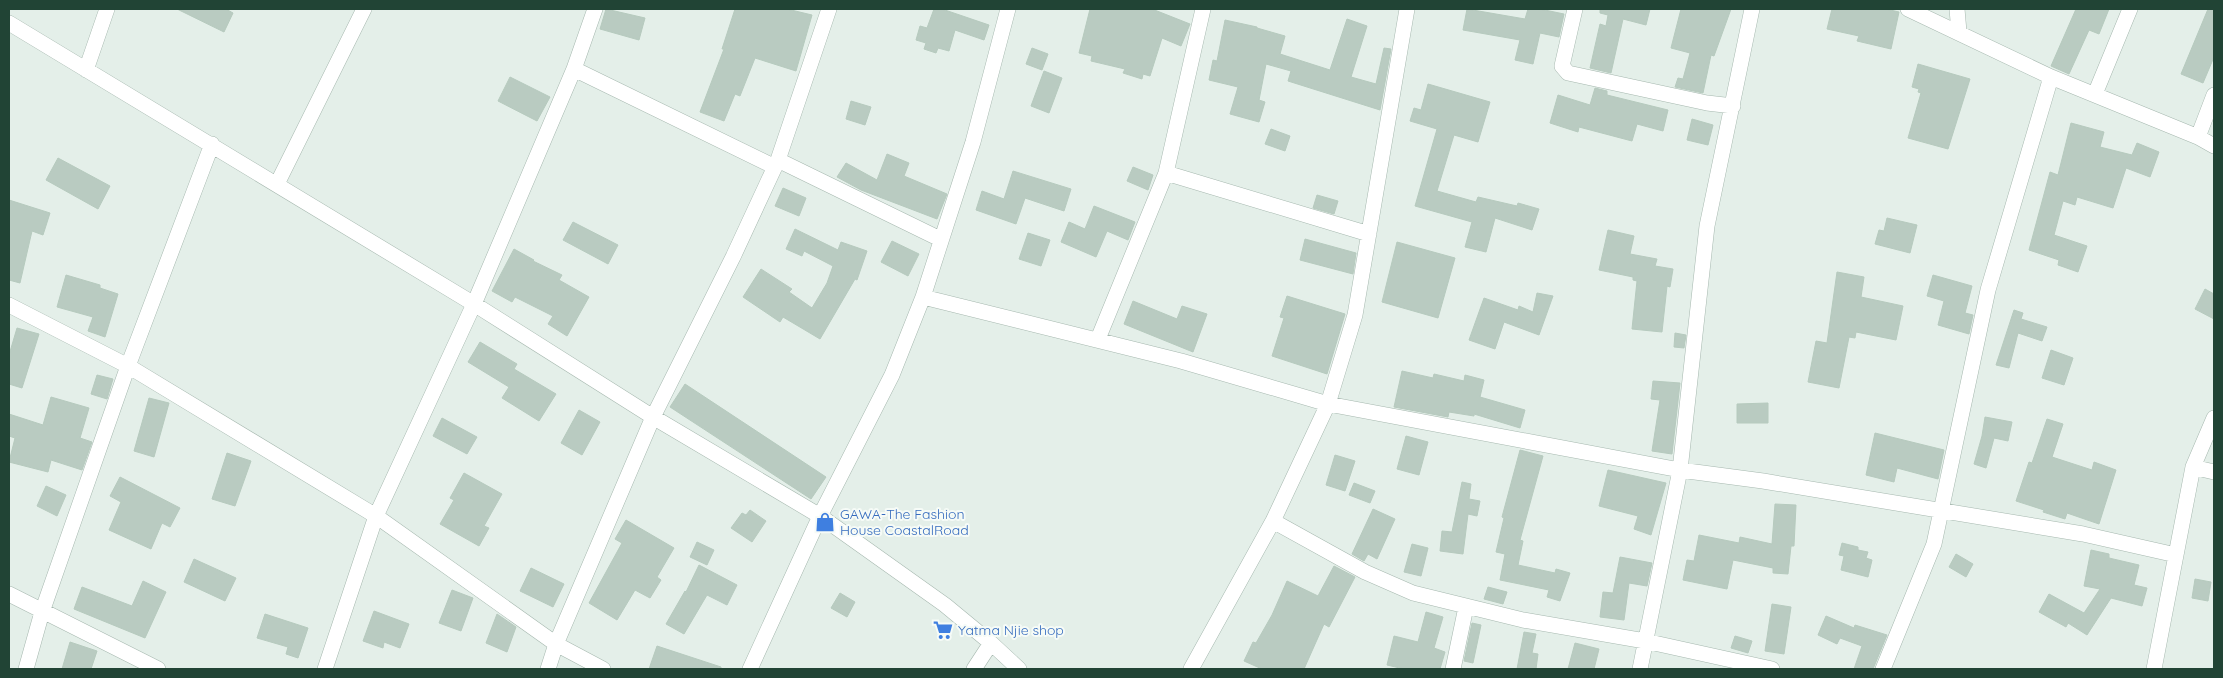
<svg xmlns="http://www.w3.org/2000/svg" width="2223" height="678" font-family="Quicksand,sans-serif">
<rect width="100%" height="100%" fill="#e4efe9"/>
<!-- building -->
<path fill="#b9cbc1" stroke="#b6cabe" d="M 177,9 L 226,9 L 233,13 L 224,32 Z
M 606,9 L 645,18 L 639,40 L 600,29 Z
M 735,9 L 787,9 L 812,15 L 796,71 L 755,58 L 740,96 L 735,94 L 724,121 L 700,112 L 724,49 L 722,49 Z
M 934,9 L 942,9 L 989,25 L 984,40 L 955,30 L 949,51 L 938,48 L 936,53 L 924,49 L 926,43 L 916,40 L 920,26 L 927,28 Z
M 1090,9 L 1152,9 L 1190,24 L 1181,46 L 1162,38 L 1150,76 L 1143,74 L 1142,79 L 1123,73 L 1125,69 L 1091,61 L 1092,56 L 1079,53 Z
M 1467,9 L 1525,19 L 1528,9 L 1540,9 L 1564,14 L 1559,37 L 1540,33 L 1533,64 L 1515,60 L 1520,40 L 1463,30 Z
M 1600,9 L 1650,9 L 1646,25 L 1623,19 L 1611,73 L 1590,68 L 1600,24 L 1606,26 L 1608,15 L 1600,13 Z
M 1681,9 L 1731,9 L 1714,56 L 1711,55 L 1703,93 L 1675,87 L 1678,78 L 1683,79 L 1690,53 L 1671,48 Z
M 1832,9 L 1886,9 L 1899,12 L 1891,49 L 1857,41 L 1859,36 L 1827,29 Z
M 2076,9 L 2109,9 L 2099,34 L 2089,30 L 2069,74 L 2051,66 Z
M 2208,9 L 2214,9 L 2214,57 L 2203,83 L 2181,74 Z
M 1347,19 L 1367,26 L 1351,77 L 1376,84 L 1384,48 L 1391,49 L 1380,110 L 1288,81 L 1291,71 L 1266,64 L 1259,100 L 1265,102 L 1259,122 L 1230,114 L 1238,87 L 1209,80 L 1213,60 L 1217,61 L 1225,20 L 1257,27 L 1257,28 L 1285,36 L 1280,54 L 1330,70 Z
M 1032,48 L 1048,54 L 1042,70 L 1026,64 Z
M 1918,64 L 1970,79 L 1948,149 L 1908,138 L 1921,93 L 1918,92 L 1919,89 L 1912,87 Z
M 1044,71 L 1062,78 L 1049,113 L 1031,106 Z
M 510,77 L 550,97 L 537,121 L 498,101 Z
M 1428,84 L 1490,102 L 1478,142 L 1454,135 L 1437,191 L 1476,202 L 1478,197 L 1517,206 L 1518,203 L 1539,209 L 1532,230 L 1495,218 L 1486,252 L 1465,247 L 1472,222 L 1415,206 L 1437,129 L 1410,121 L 1414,108 L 1421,110 Z
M 1595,88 L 1607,91 L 1607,95 L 1668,110 L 1663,131 L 1637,124 L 1632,141 L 1579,127 L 1578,132 L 1550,123 L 1558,95 L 1590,105 Z
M 851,101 L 871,107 L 865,125 L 846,119 Z
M 1692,119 L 1713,125 L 1708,145 L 1687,140 Z
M 2071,123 L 2104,132 L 2100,147 L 2132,155 L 2137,143 L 2159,152 L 2150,177 L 2126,168 L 2113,208 L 2077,197 L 2075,205 L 2063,201 L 2054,235 L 2087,246 L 2078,272 L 2058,265 L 2059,260 L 2029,250 L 2050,172 L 2058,175 Z
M 1271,129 L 1290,136 L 1285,151 L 1265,144 Z
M 887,154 L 909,163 L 904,176 L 947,194 L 937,219 L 861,190 L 837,177 L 846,163 L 877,180 Z
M 58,158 L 110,186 L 98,209 L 46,180 Z
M 1133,167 L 1153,175 L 1148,190 L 1127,181 Z
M 1013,171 L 1071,189 L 1064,211 L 1025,198 L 1016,224 L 976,210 L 982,191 L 1004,199 Z
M 783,188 L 806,198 L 799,216 L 775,206 Z
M 1317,195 L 1338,201 L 1334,214 L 1313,208 Z
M 9,200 L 50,213 L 43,235 L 32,231 L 20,283 L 9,280 Z
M 1094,206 L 1135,222 L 1128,240 L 1107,231 L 1096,257 L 1061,242 L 1069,222 L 1085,229 Z
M 1887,218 L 1917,225 L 1910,253 L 1875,244 L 1879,230 L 1884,231 Z
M 573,222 L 618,245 L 608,264 L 563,240 Z
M 795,229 L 838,250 L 841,242 L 867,251 L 857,280 L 855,279 L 820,339 L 783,317 L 780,322 L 743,297 L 761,269 L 792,289 L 789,292 L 812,308 L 827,283 L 833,266 L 804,251 L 802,256 L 786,249 Z
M 1608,230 L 1634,236 L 1630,254 L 1657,259 L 1655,266 L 1673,269 L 1670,287 L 1667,286 L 1662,332 L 1632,329 L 1637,281 L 1633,280 L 1633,277 L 1599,270 Z
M 1028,233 L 1050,240 L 1041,266 L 1019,259 Z
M 1305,239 L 1356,253 L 1353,274 L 1300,260 Z
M 892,241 L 919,254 L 908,276 L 881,262 Z
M 1397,242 L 1455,258 L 1438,318 L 1382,302 Z
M 514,249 L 534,260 L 533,261 L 562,275 L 559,280 L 589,297 L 567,336 L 548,324 L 553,316 L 515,297 L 512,302 L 492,291 Z
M 1837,272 L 1864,277 L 1861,297 L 1903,306 L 1896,340 L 1856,332 L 1855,338 L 1849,337 L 1839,388 L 1808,382 L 1816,341 L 1827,343 Z
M 66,275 L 100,285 L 100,288 L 118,294 L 105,337 L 88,331 L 93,317 L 57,307 Z
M 1933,275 L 1972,286 L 1965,313 L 1973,315 L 1969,334 L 1938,325 L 1944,301 L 1927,296 Z
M 2205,289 L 2214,294 L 2214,319 L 2195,309 Z
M 1537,293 L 1553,296 L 1539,335 L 1504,322 L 1495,349 L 1469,340 L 1484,298 L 1518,310 L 1519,306 L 1533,312 Z
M 1287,296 L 1345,314 L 1327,374 L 1272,356 L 1284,318 L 1280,317 Z
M 1133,301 L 1177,319 L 1182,306 L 1207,314 L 1193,352 L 1124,324 Z
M 2014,310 L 2023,313 L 2021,319 L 2047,327 L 2042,341 L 2018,333 L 2009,368 L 1996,365 Z
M 17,328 L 39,334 L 22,388 L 9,384 L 9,355 Z
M 1675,333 L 1686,335 L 1684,348 L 1674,347 Z
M 480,342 L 517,364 L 514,369 L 556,394 L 539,421 L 502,398 L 509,387 L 468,362 Z
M 2051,350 L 2073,358 L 2064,385 L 2042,378 Z
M 1402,371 L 1433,378 L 1434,374 L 1464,381 L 1465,375 L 1484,380 L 1480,397 L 1525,410 L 1520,428 L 1474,414 L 1474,416 L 1449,412 L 1448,417 L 1394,407 Z
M 97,375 L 113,379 L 107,399 L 91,394 Z
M 1653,381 L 1680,383 L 1672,454 L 1652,451 L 1660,400 L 1651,399 Z
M 685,384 L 826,477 L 811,499 L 670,407 Z
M 51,397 L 89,408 L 80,438 L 92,442 L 82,470 L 51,460 L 48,472 L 9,462 L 15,438 L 9,436 L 9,414 L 43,425 Z
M 149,398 L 169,403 L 154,457 L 134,451 Z
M 1768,403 L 1768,423 L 1737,423 L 1737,404 Z
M 579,410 L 600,422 L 582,455 L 561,443 Z
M 1985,417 L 2012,422 L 2008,441 L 1994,438 L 1986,468 L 1974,464 L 1982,436 Z
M 442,418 L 477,437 L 467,454 L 433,436 Z
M 2047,419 L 2063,424 L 2052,457 L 2092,470 L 2094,462 L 2116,470 L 2099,524 L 2067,513 L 2065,519 L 2043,512 L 2044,510 L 2016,501 L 2029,462 L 2032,463 Z
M 1875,433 L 1944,450 L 1938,479 L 1897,468 L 1894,482 L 1866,475 Z
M 1406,436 L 1428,442 L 1419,475 L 1397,469 Z
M 1520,450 L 1543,456 L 1520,540 L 1523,541 L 1518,565 L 1555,573 L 1556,569 L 1570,573 L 1560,601 L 1547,597 L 1549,590 L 1500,580 L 1505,554 L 1496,552 L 1504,518 L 1502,517 Z
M 227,453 L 251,461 L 235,506 L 212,499 Z
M 1335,455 L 1355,461 L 1345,491 L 1326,485 Z
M 1608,470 L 1666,483 L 1651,535 L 1634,529 L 1638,516 L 1599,506 Z
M 464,473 L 502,494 L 484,526 L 489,528 L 479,546 L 440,524 L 454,500 L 450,498 Z
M 120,477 L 180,508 L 170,527 L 162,523 L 151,549 L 109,530 L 121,502 L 110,496 Z
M 1462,482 L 1471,484 L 1469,499 L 1480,501 L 1477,516 L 1468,514 L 1463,554 L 1440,551 L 1442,531 L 1452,532 Z
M 1354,483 L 1375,491 L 1370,503 L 1349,495 Z
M 46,486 L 66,495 L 57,516 L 37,506 Z
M 1775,504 L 1796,505 L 1794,546 L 1791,546 L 1788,574 L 1773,573 L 1773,568 L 1733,560 L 1727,589 L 1683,580 L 1687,560 L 1694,561 L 1699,535 L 1739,543 L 1740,537 L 1772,544 Z
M 1373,509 L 1395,519 L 1377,559 L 1368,554 L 1364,561 L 1352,554 Z
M 750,510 L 766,521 L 752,542 L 731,528 L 742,513 L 746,515 Z
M 626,520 L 674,548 L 657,577 L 661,580 L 650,598 L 635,590 L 617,620 L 589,603 L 622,543 L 615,539 Z
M 697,542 L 714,550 L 707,565 L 690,557 Z
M 1842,543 L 1858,547 L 1858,550 L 1868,552 L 1866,558 L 1872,560 L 1868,577 L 1841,570 L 1844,556 L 1839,555 Z
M 1412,544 L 1428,548 L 1421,576 L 1404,572 Z
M 2091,550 L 2109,554 L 2109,558 L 2139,565 L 2134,585 L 2147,588 L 2142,606 L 2111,598 L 2087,635 L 2068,623 L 2066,627 L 2039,612 L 2049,594 L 2084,613 L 2100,589 L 2084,586 Z
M 1956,554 L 1973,564 L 1966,577 L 1949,567 Z
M 1620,557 L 1652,563 L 1647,586 L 1629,583 L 1624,620 L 1600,617 L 1603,592 L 1613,593 Z
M 194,559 L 236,578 L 225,601 L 184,582 Z
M 699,565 L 737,585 L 727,605 L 707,595 L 684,634 L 666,624 L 685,591 L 686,592 Z
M 1334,566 L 1355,577 L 1329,627 L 1324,624 L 1304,669 L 1262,669 L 1244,661 L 1253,642 L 1256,643 L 1272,615 L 1287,581 L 1318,596 Z
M 531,568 L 564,584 L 553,607 L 520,591 Z
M 2195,579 L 2211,582 L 2208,601 L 2192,598 Z
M 143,581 L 166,592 L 145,638 L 74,609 L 82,587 L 132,606 Z
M 1488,587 L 1507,592 L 1503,604 L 1484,599 Z
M 452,590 L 473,598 L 461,631 L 439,623 Z
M 840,593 L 855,602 L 847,617 L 831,608 Z
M 1772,604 L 1791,607 L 1784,654 L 1765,651 Z
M 374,611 L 409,624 L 400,648 L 384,642 L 383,648 L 363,641 Z
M 1426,612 L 1443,617 L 1434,648 L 1445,652 L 1440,669 L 1404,669 L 1387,665 L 1394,636 L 1418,642 Z
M 265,614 L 308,628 L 298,658 L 286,654 L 288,647 L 257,638 Z
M 497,614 L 516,627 L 507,652 L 486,643 Z
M 1826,616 L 1854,628 L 1855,625 L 1887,635 L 1873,669 L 1854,669 L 1862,646 L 1840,638 L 1837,644 L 1818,635 Z
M 1472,623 L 1481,625 L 1473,663 L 1464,661 Z
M 1524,632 L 1536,634 L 1532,653 L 1538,654 L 1536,669 L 1517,669 Z
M 1735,636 L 1752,641 L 1748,653 L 1731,648 Z
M 70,642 L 97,651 L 91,669 L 62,669 Z
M 1575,643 L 1599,649 L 1594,669 L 1568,669 Z
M 657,646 L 721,667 L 721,669 L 649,669 Z"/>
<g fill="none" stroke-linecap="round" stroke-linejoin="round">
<defs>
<path id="minor" d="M 1575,9 L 1562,66 L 1568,73 L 1707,103 L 1733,106
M 1908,9 L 2051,77 L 2198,137 L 2214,146
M 1957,9 L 1959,32
M 9,23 L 474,304 L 653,417 L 820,516 L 945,605 L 991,643 L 1019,669
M 574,69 L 775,167
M 86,70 L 107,9
M 2095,94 L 2130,9
M 2198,137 L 2214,95
M 778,160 L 940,239
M 1166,173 L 1369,234
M 277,184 L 364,9
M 923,297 L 1181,361 L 1328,404 L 1680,470 L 1763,481 L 2083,534 L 2176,555
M 9,305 L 128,366 L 376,516 L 556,644 L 603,669
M 1098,339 L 1166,173 L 1203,9
M 2193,467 L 2214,472
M 1273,521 L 1365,572 L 1413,593 L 1523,620 L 1645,641 L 1772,669
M 9,594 L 158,669
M 26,669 L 42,612 L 128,366 L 212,144
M 325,669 L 376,516 L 474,304 L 574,69 L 595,9
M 548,669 L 556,644 L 653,417 L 733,257 L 778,160 L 829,9
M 750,669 L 820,516 L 892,375 L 923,297 L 973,142 L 1008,9
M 974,669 L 991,643
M 1191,669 L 1273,521 L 1328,404 L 1355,315 L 1407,9
M 1453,669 L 1466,607
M 1640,669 L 1680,470 L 1707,226 L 1752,9
M 1883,669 L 1934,544 L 1988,290 L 2051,77
M 2154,669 L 2193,467 L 2214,418"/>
</defs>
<!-- minor casing -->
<use href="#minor" stroke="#a6b8af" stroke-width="16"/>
<!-- minor -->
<use href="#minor" stroke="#fff" stroke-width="15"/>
</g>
<!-- icons -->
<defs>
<symbol id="shop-bare" viewBox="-9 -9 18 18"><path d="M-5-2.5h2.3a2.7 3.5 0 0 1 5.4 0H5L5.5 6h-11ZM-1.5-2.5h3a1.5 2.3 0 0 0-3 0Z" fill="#3f7fe0" stroke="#f6fbf7" stroke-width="2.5" paint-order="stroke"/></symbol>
<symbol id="supermarket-bare" viewBox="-9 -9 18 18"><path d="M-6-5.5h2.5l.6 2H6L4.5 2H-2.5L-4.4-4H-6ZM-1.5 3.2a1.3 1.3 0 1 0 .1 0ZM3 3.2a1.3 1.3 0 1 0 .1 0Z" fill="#3f7fe0" stroke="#f6fbf7" stroke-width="2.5" paint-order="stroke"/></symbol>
</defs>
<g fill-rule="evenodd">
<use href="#shop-bare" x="811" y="508" width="28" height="28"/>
<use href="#supermarket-bare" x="929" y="616" width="28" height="28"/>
</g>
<g text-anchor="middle" stroke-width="4" stroke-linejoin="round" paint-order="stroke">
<!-- shop labels -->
<g font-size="14" fill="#366cbe" stroke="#f6fbf7" text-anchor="start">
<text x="840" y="519">GAWA-The Fashion<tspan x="840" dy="16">House CoastalRoad</tspan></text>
<text x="958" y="635">Yatma Njie shop</text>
</g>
</g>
<!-- border -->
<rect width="2223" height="678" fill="none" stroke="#214435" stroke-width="20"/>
</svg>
